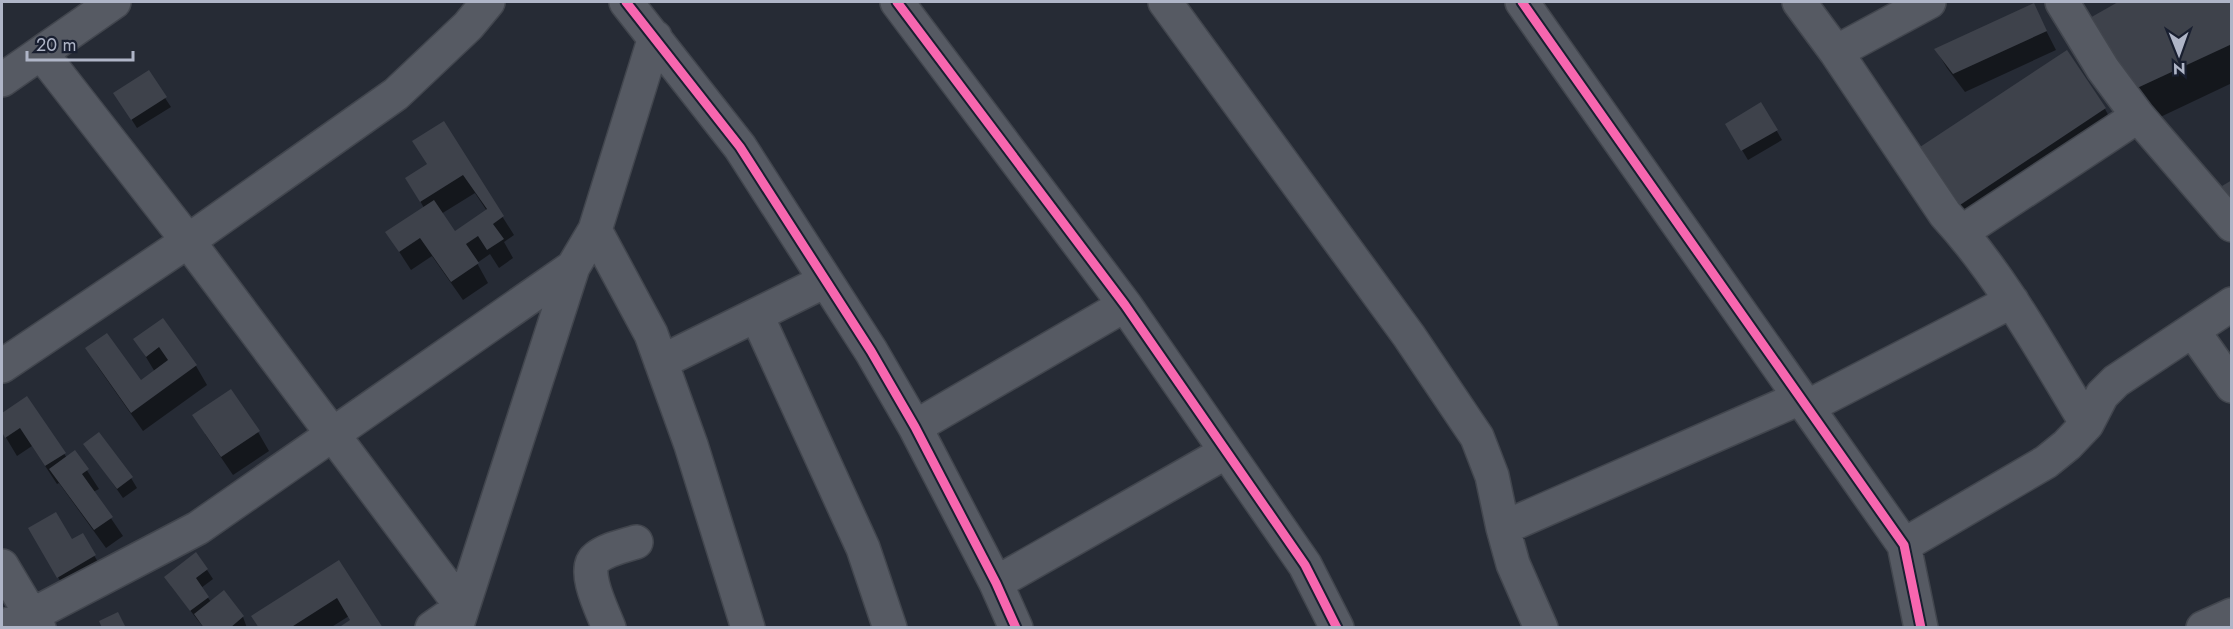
<svg xmlns="http://www.w3.org/2000/svg" width="2233" height="629" viewBox="0 0 2233 629" font-family="Jost,sans-serif">
  <style>
    .shadow { fill: #0007; fill-rule: evenodd }
    .building { fill: #3e424b }
    .lines { fill: none; stroke-linecap: round; stroke-linejoin: round }
    .street-casing { stroke: #42464e; stroke-width: 36 }
    .street { stroke: #565a63; stroke-width: 33 }
    .cycleway-casing { stroke: #191f30; stroke-width: 13 }
    .cycleway { stroke: #f766af; stroke-width: 9 }
  </style>
  <rect width="100%" height="100%" fill="#262b35"/>
  <path class="shadow" d="M2121,2H2232V83L2154,120L2083,23Z
    M2033,5L2056,50L1965,92L1947,68L1936,50Z
    M165,98L171,107L137,128L121,103Z
    M1761,104L1782,140L1748,160L1727,125Z
    M2105,109L2119,135L1976,230L1922,147Z
    M443,123L514,235L504,242L513,258L499,268L490,254L477,263L488,283L463,300L432,256L411,270L387,233L424,208L418,197ZM475,193L487,211L455,233L441,214Z
    M163,320L196,366L207,385L143,431L98,367L87,349L141,382L155,372L135,339Z
    M26,398L67,458L75,452L99,489L93,492L123,536L106,548L59,483L57,484L32,446L17,456L2,431V414Z
    M258,432L269,451L233,475L205,434Z
    M85,444L131,478L137,488L123,498Z
    M30,529L71,541L82,535L105,574L69,596Z
    M338,562L351,621L349,616L330,628H260Z
    M207,570L213,579L201,588L211,602L224,592L243,617L247,628H204L171,586Z"/>
  <path class="building" d="M2118,2H2232V44L2135,89L2081,23Z
    M2034,3L2047,31L1953,74L1934,49Z
    M2067,50L2106,108L1960,205L1920,147Z
    M149,70L167,97L131,120L113,93Z
    M1761,102L1778,130L1741,151L1725,124Z
    M444,121L504,216L493,224L504,239L487,250L478,236L466,244L479,263L451,282L420,238L399,252L385,232L434,200L455,231L487,209L463,175L420,202L405,178L427,164L412,141Z
    M2232,180V201L2222,186Z
    M163,318L197,365L131,413L85,348L107,333L141,380L168,360L159,347L146,357L133,339Z
    M231,389L260,431L221,457L192,415Z
    M27,396L66,453L45,466L20,428L5,438L2,432V413Z
    M99,432L133,477L117,489L83,444Z
    M75,450L89,469L82,474L113,517L94,530L49,469Z
    M56,512L72,539L83,533L96,555L57,578L28,528Z
    M196,552L208,569L196,578L209,597L190,611L164,577Z
    M339,560L383,628H338L350,620L337,598L290,628H259L251,616Z
    M224,590L244,616L230,628H204L194,614Z
    M118,612L126,628H102L99,621Z"/>
  <g class="lines">
    <defs>
      <path id="street" d="M626,2L740,147L871,351L915,427L996,583L1016,628
        M897,2L1125,305L1305,565L1337,628
        M1165,2L1409,336L1477,437L1492,476L1503,528L1513,564L1541,628
        M1522,2L1904,545L1921,628
        M1799,2L1836,52L1945,214C2002,276 2043,352 2087,424
        M2062,2L2103,69L2138,116L2232,225
        M1836,52L1929,2
        M42,54L188,241L462,607L432,628
        M2,80L114,2
        M595,230L651,334L691,445L748,628
        M1962,232L2138,116
        M757,316L863,548L890,628
        M2193,331L2232,386
        M661,362L825,281
        M2,366L188,241L396,94L468,26L488,2
        M1807,407L2012,301
        M915,427L1125,305
        M1503,528L1800,398
        M1904,545L2046,462L2067,445L2087,424L2102,395L2116,381L2232,304
        M2,566L39,628
        M996,583L1226,452
        M458,622L573,267L595,230L655,37
        M2,627L32,615L198,528L573,267
        M609,628C603,612 581,570 596,558C607,549 623,546 636,542
        M2203,628L2232,615"/>
    </defs>
    <use href="#street" class="street-casing"/>
    <use href="#street" class="street"/>
    <defs>
      <path id="cycleway" d="M626,2L740,147L871,351L915,427L996,583L1016,628
        M897,2L1125,305L1305,565L1337,628
        M1522,2L1904,545L1921,628"/>
    </defs>
    <use href="#cycleway" class="cycleway-casing"/>
    <use href="#cycleway" class="cycleway"/>
  </g>
  <rect width="2233" height="629" fill="none" stroke="#afb5c7" stroke-width="6"/>
  <g transform="translate(2179 54) rotate(179)" stroke="#191f30" stroke-width="4.5" paint-order="stroke">
  <path d="M0-4.5L10 22L0 15L-10 22Z" fill="#afb5c7"/>
  <text y="-9" font-size="16" font-weight="bold" text-anchor="middle" fill="#afb5c7">N</text>
  </g>
  <path d="M27 51v9h106v-9" fill="none" stroke="#afb5c7" stroke-width="3"/>
  <text x="36" y="51" font-size="18" fill="#afb5c7" stroke="#191f30" stroke-width="4.5" paint-order="stroke">20 m</text>
</svg>
